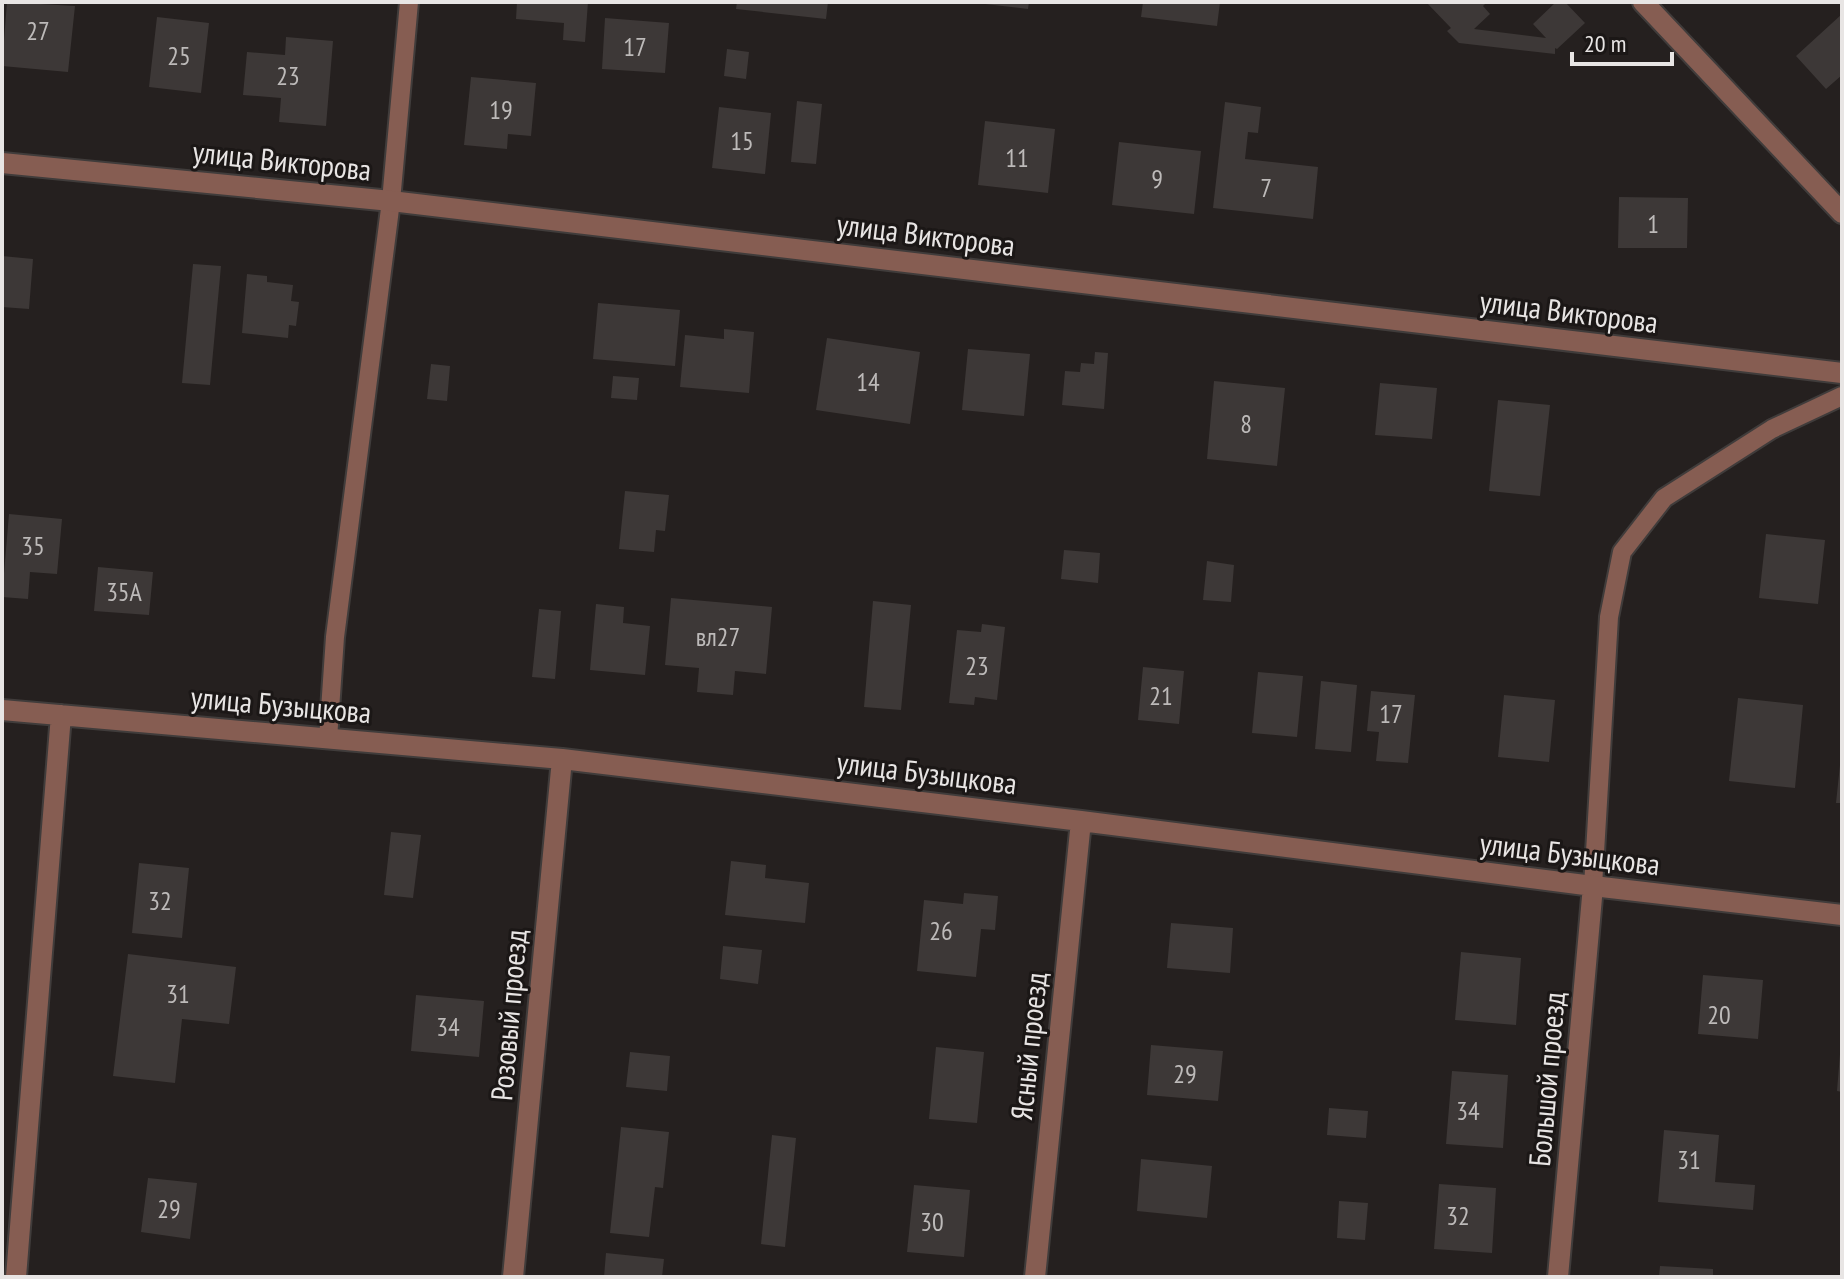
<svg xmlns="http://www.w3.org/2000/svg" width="1844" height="1279" viewBox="0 0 1844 1279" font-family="'PT Sans Narrow',sans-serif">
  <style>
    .building { fill: #3d3837 }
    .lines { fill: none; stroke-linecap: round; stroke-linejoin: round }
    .lane-casing { stroke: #403c3b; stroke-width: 22 }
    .street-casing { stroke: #403c3b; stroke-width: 24 }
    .lane { stroke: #865d52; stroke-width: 18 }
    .street { stroke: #865d52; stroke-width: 20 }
    .labels { text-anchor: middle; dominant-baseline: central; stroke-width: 6; stroke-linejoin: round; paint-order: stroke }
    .number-label { font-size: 26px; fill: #bdbab9 }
    .street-label { font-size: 30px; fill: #e8e5e4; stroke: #1b1716 }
  </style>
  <rect width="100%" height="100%" fill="#25201f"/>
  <path class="building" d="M7,2L75,6L68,72L2,66Z
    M517,2H588L585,42L563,40L564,23L516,19Z
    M737,2H828L826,19L736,9Z
    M985,2H1029L1028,9L985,4Z
    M1143,2H1220L1217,26L1141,17Z
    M1426,2H1487L1483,6L1490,14L1474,29L1546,38L1533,24L1556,2H1565L1585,23L1557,49L1555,48V54L1459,43L1447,31L1451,28Z
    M1842,14V75L1826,89L1796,56Z
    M157,17L209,23L201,93L149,87Z
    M605,18L669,23L665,73L602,69Z
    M286,37L333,41L326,126L279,122L281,98L243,95L247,52L285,55Z
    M727,49L749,52L746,79L724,76Z
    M471,77L536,83L531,136L508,134L507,149L464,145Z
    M797,101L822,104L816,164L791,162Z
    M1225,102L1261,107L1258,133L1248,132L1245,159L1318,167L1313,219L1213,208Z
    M719,107L771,113L765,174L712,168Z
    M985,121L1055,129L1048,193L978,185Z
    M1119,142L1201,151L1194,214L1112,205Z
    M1619,197L1688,198L1687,248H1618Z
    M2,256L33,259L29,309L2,307Z
    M193,264L221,266L210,385L182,383Z
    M247,274L267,276V282L293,285L291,301L299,302L296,326L289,325L288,338L242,333Z
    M598,303L680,310L675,366L593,359Z
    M724,329L754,332L749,393L680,387L685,335L724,339Z
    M827,338L920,352L910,424L816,410Z
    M968,349L1030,354L1024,416L962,410Z
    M1095,352L1108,353L1104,409L1062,405L1065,371L1080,372L1081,363L1094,364Z
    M431,364L450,366L447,401L427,399Z
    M613,376L639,378L637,400L611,398Z
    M1214,381L1285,388L1277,466L1207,459Z
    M1380,383L1437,388L1432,439L1375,435Z
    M1498,400L1550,405L1540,496L1489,491Z
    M625,491L669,495L665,531L656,530L654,552L619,549Z
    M9,514L62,519L57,574L30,572L28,599L2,597Z
    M1766,534L1825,540L1818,604L1759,598Z
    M1064,550L1100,553L1098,583L1061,579Z
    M1207,561L1234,565L1231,602L1203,600Z
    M98,567L153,572L149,615L94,611Z
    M671,598L772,607L766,674L735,671L733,695L697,692L699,668L665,665Z
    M873,601L911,605L901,710L864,707Z
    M596,604L624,607L623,623L650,626L645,675L590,670Z
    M539,609L561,611L555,679L532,677Z
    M982,624L1005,627L997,700L975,697L974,705L949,703L957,630L981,632Z
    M1143,667L1184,671L1179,724L1138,720Z
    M1258,672L1303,676L1297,737L1252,733Z
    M1321,681L1357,685L1351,752L1315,749Z
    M1371,691L1415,695L1408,763L1376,761L1379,732L1367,731Z
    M1504,695L1555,700L1549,762L1498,757Z
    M1738,698L1803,705L1795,788L1729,781Z
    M1840,765H1842V803H1836Z
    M391,832L421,835L413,898L384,895Z
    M731,861L766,865L765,878L809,883L805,923L725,915Z
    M139,863L189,868L182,938L132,933Z
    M964,893L998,896L995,930L981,929L976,977L917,971L924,900L963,904Z
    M1171,923L1233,928L1230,973L1167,968Z
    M723,946L762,950L758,984L720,979Z
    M1461,952L1521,958L1516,1025L1455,1020Z
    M128,954L236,967L229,1024L182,1019L175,1083L113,1076Z
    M1703,975L1763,980L1758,1039L1698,1034Z
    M416,995L484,1001L479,1057L411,1051Z
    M1151,1045L1223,1051L1218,1101L1147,1095Z
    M936,1047L984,1052L977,1123L929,1119Z
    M630,1052L670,1056L667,1091L626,1087Z
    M1840,1054H1842V1092L1837,1091Z
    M1452,1071L1508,1075L1503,1148L1446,1144Z
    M1329,1108L1368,1111L1366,1138L1327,1135Z
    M621,1127L669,1132L663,1188L655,1187L649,1237L610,1233Z
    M1664,1130L1719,1135L1715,1182L1755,1185L1753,1210L1658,1202Z
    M772,1135L796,1138L785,1247L761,1244Z
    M1141,1159L1212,1166L1207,1218L1137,1211Z
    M148,1178L197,1183L190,1239L141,1232Z
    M1439,1184L1496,1188L1492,1253L1434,1249Z
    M914,1185L970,1190L964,1257L907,1252Z
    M1339,1201L1368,1203L1365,1240L1337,1238Z
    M606,1253L664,1259L662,1277H604Z
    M1660,1266L1713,1269V1277H1659Z"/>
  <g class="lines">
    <defs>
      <path id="lane" d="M328,739L335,637L391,201L409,2
        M1593,886L1609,617L1622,552L1664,498L1772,429L1842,396"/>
      <path id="street" d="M1643,2L1842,213
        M2,163L391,201L1842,373
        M2,710L562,759L1081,821L1593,886L1842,915
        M16,1277L61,715
        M513,1277L562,759
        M1035,1277L1081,821
        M1558,1277L1593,886"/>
    </defs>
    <use href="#lane" class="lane-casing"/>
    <use href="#street" class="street-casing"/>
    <use href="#lane" class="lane"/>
    <use href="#street" class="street"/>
  </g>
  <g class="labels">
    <g class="number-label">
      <text x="38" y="30">27</text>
      <text x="635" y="46">17</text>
      <text x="179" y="55">25</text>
      <text x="288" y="75">23</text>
      <text x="501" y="109">19</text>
      <text x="742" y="140">15</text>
      <text x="1017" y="157">11</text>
      <text x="1157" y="178">9</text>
      <text x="1266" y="187">7</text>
      <text x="1653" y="223">1</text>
      <text x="868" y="381">14</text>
      <text x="1246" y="423">8</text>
      <text x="33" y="545">35</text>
      <text x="124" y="591">35А</text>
      <text x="718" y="636">вл27</text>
      <text x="977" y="665">23</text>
      <text x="1161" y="695">21</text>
      <text x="1391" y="713">17</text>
      <text x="160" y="900">32</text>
      <text x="941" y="930">26</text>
      <text x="178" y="993">31</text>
      <text x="1719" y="1014">20</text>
      <text x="448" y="1026">34</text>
      <text x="1185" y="1073">29</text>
      <text x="1468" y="1110">34</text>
      <text x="1689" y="1159">31</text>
      <text x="169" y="1208">29</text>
      <text x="1458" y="1215">32</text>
      <text x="932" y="1221">30</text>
    </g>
    <g class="street-label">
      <text transform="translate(282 160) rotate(6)">улица Викторова</text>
      <text transform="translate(926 234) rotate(7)">улица Викторова</text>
      <text transform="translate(1569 311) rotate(7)">улица Викторова</text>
      <text transform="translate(281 704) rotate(5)">улица Бузыцкова</text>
      <text transform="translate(927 772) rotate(7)">улица Бузыцкова</text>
      <text transform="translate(1570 853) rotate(7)">улица Бузыцкова</text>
      <text transform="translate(508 1015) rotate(-85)">Розовый проезд</text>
      <text transform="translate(1028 1046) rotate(-84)">Ясный проезд</text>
      <text transform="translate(1546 1079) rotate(-85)">Большой проезд</text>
    </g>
  </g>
  <rect width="1844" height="1279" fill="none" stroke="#e8e5e4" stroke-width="8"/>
  <path d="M1572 52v12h100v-12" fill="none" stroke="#e8e5e4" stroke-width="4"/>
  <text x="1584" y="52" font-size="24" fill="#e8e5e4" stroke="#1b1716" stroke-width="6" paint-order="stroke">20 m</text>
</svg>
